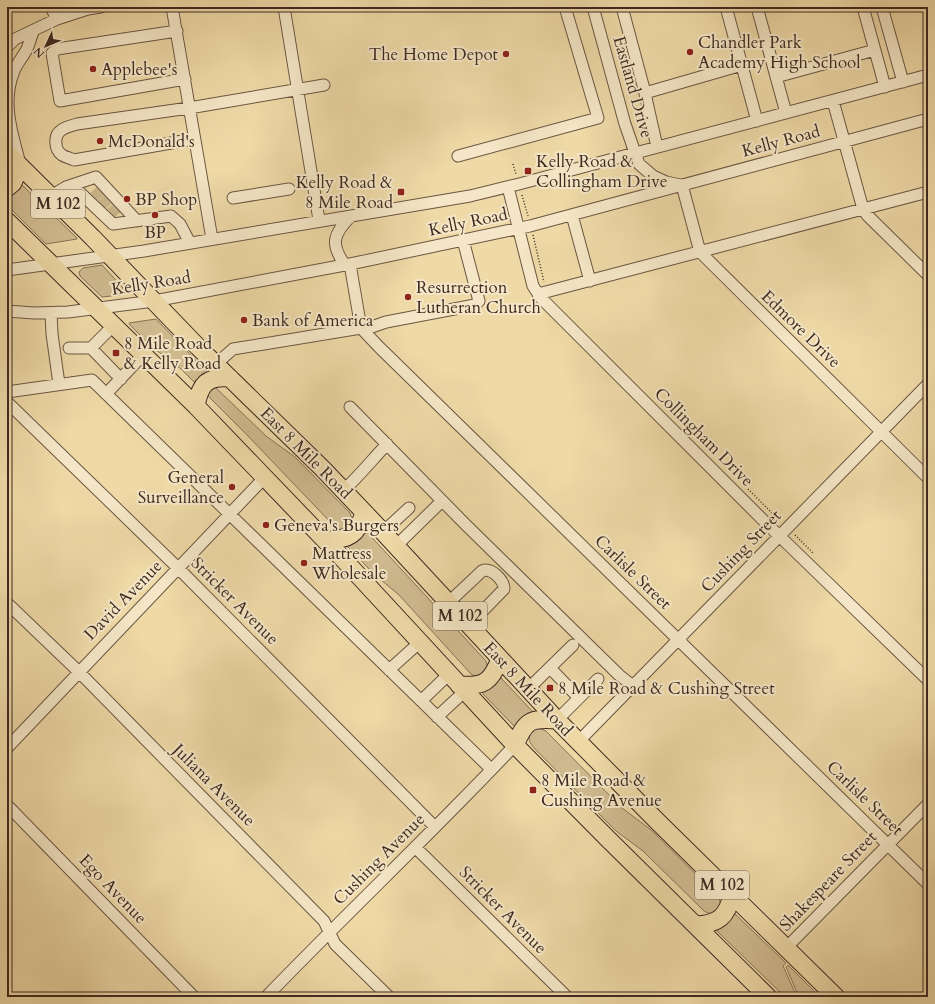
<svg xmlns="http://www.w3.org/2000/svg" width="935" height="1004" viewBox="0 0 935 1004" font-family="Cardo,serif">
  <style>
    .green { fill: #d0bb90; stroke: #877258 }
    .lines { fill: none; stroke-linecap: round; stroke-linejoin: round }
    .minor-tunnel { stroke: #cbb68c; stroke-width: 11; stroke-dasharray: 11 5.5; stroke-linecap: butt }
    .minor-casing { stroke: #6a5642; stroke-width: 13 }
    .highway-casing { stroke: #3e2a21; stroke-width: 19 }
    .path { stroke: #3e2a21; stroke-width: 1.5; stroke-dasharray: 1 2; stroke-linecap: butt }
    .minor { stroke: #f4e6c6; stroke-width: 11 }
    .highway { stroke: #eed9a7; stroke-width: 17 }
    .poi-dot { fill: #8f2418; stroke: #f4e6c6; stroke-width: 1.5 }
    .labels { text-anchor: middle; dominant-baseline: central; stroke-width: 4; stroke-linejoin: round; paint-order: stroke }
    .shield { fill: #f4e6c6; stroke: #756252; stroke-width: 1 }
    .shield-label { font-size: 16px; font-weight: bold; fill: #3e2a21 }
    .poi-label { font-size: 17px; fill: #3e2a21; stroke: #f4e6c6; text-anchor: start }
    .street-label { font-size: 17px; fill: #3e2a21; stroke: #f4e6c6 }
  </style>
  <rect width="100%" height="100%" fill="#eed9a7"/>
  <filter id="stains"><feTurbulence type="fractalNoise" baseFrequency=".005" numOctaves="4"/><feColorMatrix values="0 0 0 0 .2 0 0 0 0 .09 0 0 0 0 .02 0 0 0 .5 -.17"/></filter>
  <radialGradient id="worn" r=".72"><stop offset=".6" stop-color="#630" stop-opacity="0"/><stop offset="1" stop-color="#630" stop-opacity=".3"/></radialGradient>
  <path class="green" d="M22,185L76,237L77,239L46,244L7,205V198L15,193Z
    M102,265L123,288L122,293L120,295L102,297L80,276L79,272L83,268Z
    M156,319L207,372V373L200,377L196,382H194L181,369L151,346L130,325L129,323Z
    M215,387L266,436L295,457L350,513L353,521L352,525L343,531L335,527L248,436L208,396V393L210,388Z
    M366,531L486,661L488,668L484,674L474,676L471,674L399,595L374,574L348,547L347,546L358,540Z
    M501,678L534,713L515,727L483,694V691L491,688Z
    M539,728L546,731L622,808L650,829L717,895L719,898L721,905C715,912 712,916 704,911L643,851L616,831L534,748C528,741 528,738 532,730Z
    M734,913L786,963L783,966L797,997H785L717,931V929Z
    M788,965L820,997H799L786,967Z"/>
  <g class="lines">
    <path class="minor-tunnel" d="M94,197L103,189
      M102,205L111,197
      M111,213L119,206"/>
    <defs>
      <path id="minor" d="M51,7L57,19
        M172,7L212,239
        M284,7L319,220
        M593,7L625,124L639,164L653,176L666,182L681,185
        M622,7L644,89L657,147
        M726,7L757,121
        M757,7L786,113
        M863,7L885,87
        M882,7L903,82
        M177,31L57,49L52,53L60,101L185,79
        M7,47L15,39L57,19L88,9L101,7
        M776,77L875,50
        M645,93L742,65
        M833,101L863,209L867,215L928,275
        M194,139L74,160C70,158 65,157 62,155C58,152 56,147 56,144C54,130 66,127 77,124L189,108L324,85
        M458,156L598,118L565,7
        M20,164C12,133 1,102 14,71C17,63 23,57 27,49C29,44 31,37 33,32
        M72,185L96,177L137,221
        M682,185L700,252L928,478
        M508,187L533,286L541,298L767,524L928,680
        M51,196L66,187L72,185L113,224L171,216L180,224L190,243
        M233,198L289,189
        M572,215L590,281
        M350,264L361,328L379,347L928,884
        M345,265C330,244 333,234 351,216
        M7,270L144,251L470,196L519,184L928,75
        M538,294L928,192
        M7,311L34,313L68,312L154,301L350,264L530,226L928,119
        M51,313L52,334L59,384
        M113,326L91,348L121,379
        M363,330L386,322L475,305L479,301L463,240
        M69,348H91
        M216,364L233,349L361,328
        M7,392L92,380L491,769
        M106,394L143,355
        M7,402L178,568L435,827
        M350,407L465,524L619,675L633,686
        M344,490C359,476 372,460 387,444
        M383,532L409,508
        M396,546L442,501
        M7,603L79,672L324,921L335,944L389,997
        M448,603L482,571C491,567 504,580 504,589L469,625
        M550,668L579,698
        M389,670L420,642
        M528,689L573,645
        M421,701L449,674
        M437,717L465,691
        M557,720L598,679
        M578,742L928,384
        M7,748L265,477
        M7,805L194,997
        M415,847L567,997
        M786,948L928,804
        M266,997C348,912 434,831 515,745"/>
      <path id="highway" d="M7,153L93,238L198,347L323,469L383,532L557,720L658,822L836,997
        M7,188L13,183L20,166
        M7,221L196,406L345,561L515,745L608,839L768,997
        M196,406C200,384 207,376 230,378
        M326,540C349,540 358,535 364,512
        M459,685C484,687 491,682 500,659
        M515,745C526,720 530,718 557,720
        M696,925C718,924 727,917 732,895"/>
    </defs>
    <use href="#minor" class="minor-casing"/>
    <use href="#highway" class="highway-casing"/>
    <path class="path" d="M513,164L516,174
      M522,195L528,216
      M533,235L544,282
      M748,489L779,520
      M795,535L814,554"/>
    <use href="#minor" class="minor"/>
    <use href="#highway" class="highway"/>
  </g>
  <g class="poi-dot">
    <circle cx="690" cy="52" r="4"/>
    <circle cx="506" cy="54" r="4"/>
    <circle cx="93" cy="69" r="4"/>
    <circle cx="100" cy="141" r="4"/>
    <rect x="524" y="167" width="8" height="8" rx="2"/>
    <rect x="397" y="188" width="8" height="8" rx="2"/>
    <circle cx="127" cy="199" r="4"/>
    <circle cx="155" cy="215" r="4"/>
    <circle cx="408" cy="297" r="4"/>
    <circle cx="244" cy="320" r="4"/>
    <rect x="112" y="349" width="8" height="8" rx="2"/>
    <circle cx="232" cy="487" r="4"/>
    <circle cx="266" cy="525" r="4"/>
    <circle cx="304" cy="563" r="4"/>
    <rect x="546" y="684" width="8" height="8" rx="2"/>
    <rect x="529" y="786" width="8" height="8" rx="2"/>
  </g>
  <g class="labels">
    <g class="shield">
      <rect x="31" y="190" width="54" height="28" rx="3"/>
      <rect x="433" y="602" width="54" height="28" rx="3"/>
      <rect x="695" y="871" width="54" height="28" rx="3"/>
    </g>
    <g class="shield-label">
      <text x="58" y="204">M 102</text>
      <text x="460" y="616">M 102</text>
      <text x="722" y="885">M 102</text>
    </g>
    <g class="poi-label">
      <text x="698" y="42">Chandler Park<tspan x="698" dy="20">Academy High School</tspan></text>
      <text x="498" y="54" text-anchor="end">The Home Depot</text>
      <text x="101" y="69">Applebee's</text>
      <text x="108" y="141">McDonald's</text>
      <text x="536" y="161">Kelly Road &amp;<tspan x="536" dy="20">Collingham Drive</tspan></text>
      <text x="393" y="182" text-anchor="end">Kelly Road &amp;<tspan x="393" dy="20">8 Mile Road</tspan></text>
      <text x="135" y="199">BP Shop</text>
      <text x="155" y="232" text-anchor="middle">BP</text>
      <text x="416" y="287">Resurrection<tspan x="416" dy="20">Lutheran Church</tspan></text>
      <text x="252" y="320">Bank of America</text>
      <text x="124" y="343">8 Mile Road<tspan x="124" dy="20">&amp; Kelly Road</tspan></text>
      <text x="224" y="477" text-anchor="end">General<tspan x="224" dy="20">Surveillance</tspan></text>
      <text x="274" y="525">Geneva's Burgers</text>
      <text x="312" y="553">Mattress<tspan x="312" dy="20">Wholesale</tspan></text>
      <text x="558" y="688">8 Mile Road &amp; Cushing Street</text>
      <text x="541" y="780">8 Mile Road &amp;<tspan x="541" dy="20">Cushing Avenue</tspan></text>
    </g>
    <g class="street-label">
      <text transform="translate(633 87) rotate(74)">Eastland Drive</text>
      <text transform="translate(781 141) rotate(-15)">Kelly Road</text>
      <text transform="translate(468 222) rotate(-12)">Kelly Road</text>
      <text transform="translate(151 283) rotate(-9)">Kelly Road</text>
      <text transform="translate(801 329) rotate(44)">Edmore Drive</text>
      <text transform="translate(704 437) rotate(45)">Collingham Drive</text>
      <text transform="translate(306 453) rotate(45)">East 8 Mile Road</text>
      <text transform="translate(741 551) rotate(-46)">Cushing Street</text>
      <text transform="translate(633 572) rotate(44)">Carlisle Street</text>
      <text transform="translate(123 600) rotate(-46)">David Avenue</text>
      <text transform="translate(235 601) rotate(45)">Stricker Avenue</text>
      <text transform="translate(528 689) rotate(47)">East 8 Mile Road</text>
      <text transform="translate(214 785) rotate(45)">Juliana Avenue</text>
      <text transform="translate(865 798) rotate(44)">Carlisle Street</text>
      <text transform="translate(379 859) rotate(-45)">Cushing Avenue</text>
      <text transform="translate(828 881) rotate(-46)">Shakespeare Street</text>
      <text transform="translate(113 889) rotate(46)">Ego Avenue</text>
      <text transform="translate(503 910) rotate(45)">Stricker Avenue</text>
    </g>
  </g>
  <rect width="935" height="1004" fill="none" stroke="#eed9a7" stroke-width="24"/>
  <rect x="8" y="8" width="919" height="988" fill="none" stroke="#3e2a21" stroke-width="2"/>
  <rect x="12" y="12" width="911" height="980" fill="none" stroke="#3e2a21"/>
  <g transform="translate(46 46) rotate(226)" stroke="#f4e6c6" stroke-width="3" paint-order="stroke">
  <path d="M0-3L7 15L0 10L-7 15Z" fill="#3e2a21"/>
  <text y="-6" font-size="11" font-weight="bold" text-anchor="middle" fill="#3e2a21">N</text>
  </g>
  <rect width="100%" height="100%" filter="url(#stains)"/>
  <rect width="100%" height="100%" fill="url(#worn)"/>
</svg>
